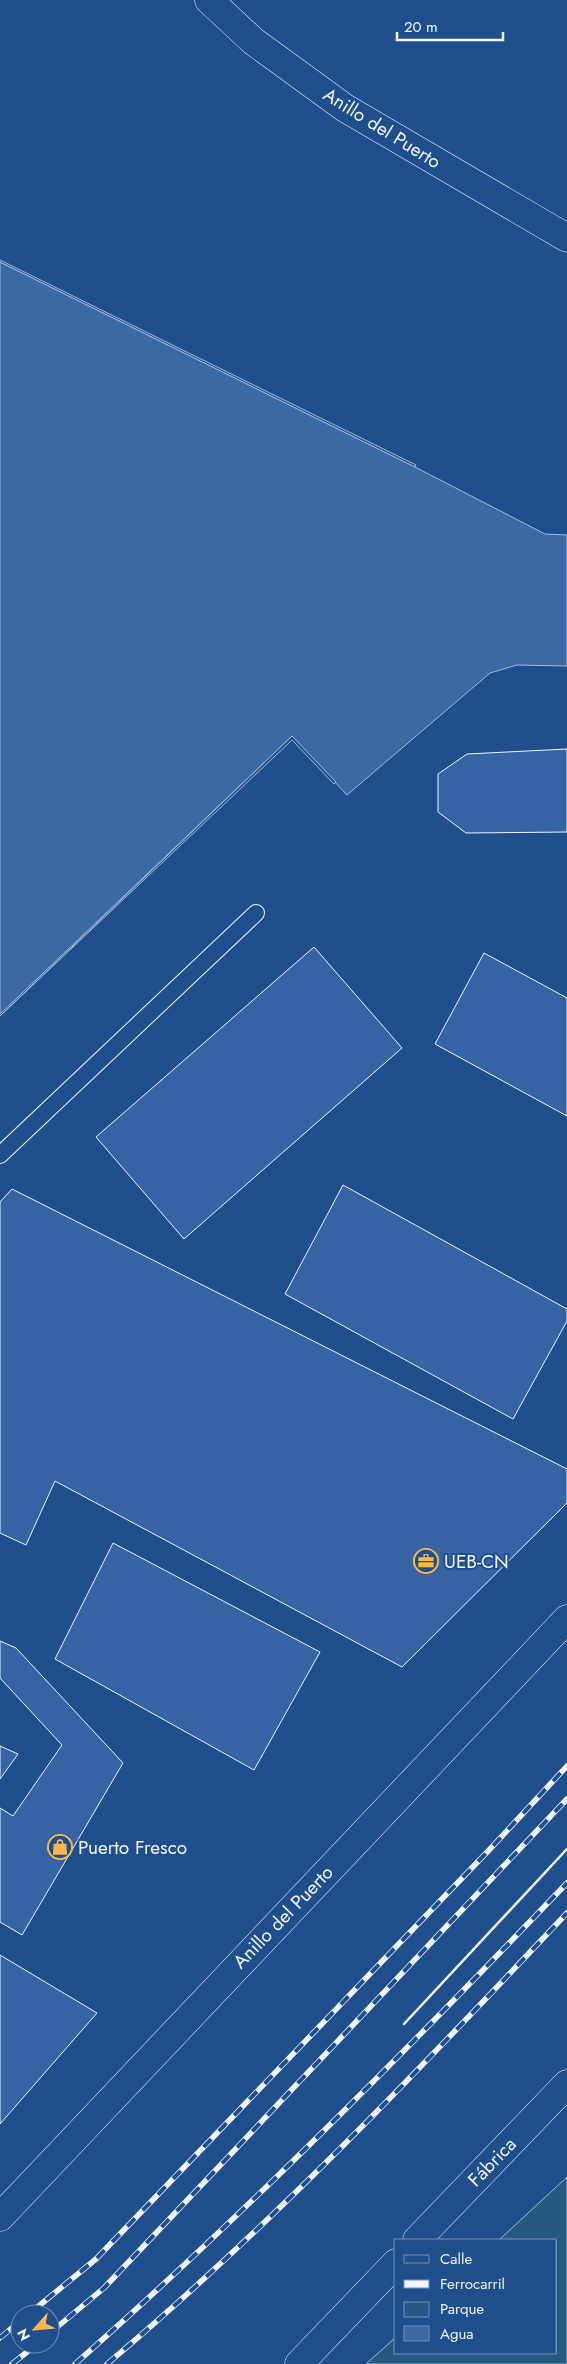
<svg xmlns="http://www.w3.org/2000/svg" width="567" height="2364" viewBox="0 0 567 2364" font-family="Jost,sans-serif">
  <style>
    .green { fill: #245a82; stroke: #a8bbd7 }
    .water { fill: #3b69a3; stroke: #a8bbd7 }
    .pier { fill: #1f4e8c; stroke: #a8bbd7 }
    .building { fill: #3563a3; stroke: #f2f6ff }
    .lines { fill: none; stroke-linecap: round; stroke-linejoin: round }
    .service-casing { stroke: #f2f6ff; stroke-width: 18 }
    .primary-casing { stroke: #f2f6ff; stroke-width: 29 }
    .service { stroke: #1f4e8c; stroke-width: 16 }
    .primary { stroke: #1f4e8c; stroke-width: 28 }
    .rail-casing { stroke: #f2f6ff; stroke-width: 5.5 }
    .rail { stroke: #1f4e8c; stroke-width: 4; stroke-dasharray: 11; stroke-linecap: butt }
    .wall { stroke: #f2f6ff; stroke-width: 2.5 }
    .labels { text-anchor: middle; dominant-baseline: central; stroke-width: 4; stroke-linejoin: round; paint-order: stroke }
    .street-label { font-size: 19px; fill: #f2f6ff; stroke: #1f4e8c }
    .poi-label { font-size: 19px; fill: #f2f6ff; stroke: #1f4e8c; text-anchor: start }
  </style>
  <rect width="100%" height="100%" fill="#1f4e8c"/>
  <path class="green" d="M567,2177V2364H366L396,2337V2353H556V2240H499Z"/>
  <path class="water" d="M0,262L415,467L545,534L567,535V666L517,665L490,673L347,795L292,736L0,1014Z"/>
  <path class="pier" d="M0,260L416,465L415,467L0,262Z
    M292,736L336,782L334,784L292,740L0,1016Z"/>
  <path class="building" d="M567,749V832L466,833L438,812V774L467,754Z
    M314,947L402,1048L184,1239L96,1137Z
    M484,953L567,998V1116L435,1044Z
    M343,1185L567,1309V1321L513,1419L285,1294Z
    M12,1189L567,1469V1503L402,1667L55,1481L26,1545L0,1533V1202Z
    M113,1543L320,1652L254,1770L55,1659Z
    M0,1641L16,1648L123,1763L22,1935L0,1922V1808L13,1816L62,1745L0,1678Z
    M0,1746L18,1754L0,1779Z
    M0,1955L97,2013L0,2124Z"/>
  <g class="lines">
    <defs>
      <path id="service" d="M0,1155L256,913"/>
      <path id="primary" d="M209,0L253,41L345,108L567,238
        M0,2217L567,1619
        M417,2240L567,2084
        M299,2364L396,2263"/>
    </defs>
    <use href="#service" class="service-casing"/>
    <use href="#primary" class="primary-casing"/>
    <use href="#service" class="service"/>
    <use href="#primary" class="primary"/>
    <defs>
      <path id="rail" d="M29,2314L96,2259L491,1848L567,1766
        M50,2333L104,2288L567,1799
        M0,2338L20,2321
        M12,2364L37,2344
        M75,2364C247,2212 408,2049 567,1883
        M107,2364C272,2225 419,2070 567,1913"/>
    </defs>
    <use href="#rail" class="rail-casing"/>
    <use href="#rail" class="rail"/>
    <path class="wall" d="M404,2024L567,1849"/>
  </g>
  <defs>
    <symbol id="office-ring" viewBox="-11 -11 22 22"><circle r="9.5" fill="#1f4e8c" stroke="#ffb74d" stroke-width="1.5"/><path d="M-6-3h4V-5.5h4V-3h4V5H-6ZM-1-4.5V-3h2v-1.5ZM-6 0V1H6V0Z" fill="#ffb74d"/></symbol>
    <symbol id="shop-ring" viewBox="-11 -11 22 22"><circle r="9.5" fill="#1f4e8c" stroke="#ffb74d" stroke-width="1.5"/><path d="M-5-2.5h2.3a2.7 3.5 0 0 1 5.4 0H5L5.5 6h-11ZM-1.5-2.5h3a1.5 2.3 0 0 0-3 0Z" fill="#ffb74d"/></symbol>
  </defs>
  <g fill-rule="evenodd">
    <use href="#office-ring" x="412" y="1547" width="28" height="28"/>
    <use href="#shop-ring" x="46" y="1833" width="28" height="28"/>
  </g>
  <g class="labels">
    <g class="street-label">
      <text transform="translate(382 128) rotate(32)">Anillo del Puerto</text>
      <text transform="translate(283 1917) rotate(-46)">Anillo del Puerto</text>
      <text transform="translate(492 2162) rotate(-46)">Fábrica</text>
    </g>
    <g class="poi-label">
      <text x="444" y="1561">UEB-CN</text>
      <text x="78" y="1847">Puerto Fresco</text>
    </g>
  </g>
  <rect x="394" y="2239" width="162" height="115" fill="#1f4e8c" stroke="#7391ba"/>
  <rect x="404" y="2255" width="25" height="8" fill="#1f4e8c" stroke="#7391ba"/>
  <text x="440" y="2264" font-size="15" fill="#f2f6ff">Calle</text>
  <rect x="404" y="2280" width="25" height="8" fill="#f2f6ff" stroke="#7391ba"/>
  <text x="440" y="2289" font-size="15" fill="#f2f6ff">Ferrocarril</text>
  <rect x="404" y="2302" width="25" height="15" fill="#245a82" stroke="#7391ba"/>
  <text x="440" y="2314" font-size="15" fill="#f2f6ff">Parque</text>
  <rect x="404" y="2326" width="25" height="15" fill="#3b69a3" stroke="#7391ba"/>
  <text x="440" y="2339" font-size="15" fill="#f2f6ff">Agua</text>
  <g transform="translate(35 2329) rotate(243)"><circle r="24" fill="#1f4e8c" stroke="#7391ba"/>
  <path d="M0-4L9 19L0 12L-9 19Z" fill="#ffb74d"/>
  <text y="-8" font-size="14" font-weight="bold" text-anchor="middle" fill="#f2f6ff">N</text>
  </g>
  <path d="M397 32v8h106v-8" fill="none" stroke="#f2f6ff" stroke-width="2.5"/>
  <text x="404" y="32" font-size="15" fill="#f2f6ff" stroke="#1f4e8c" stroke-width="4" paint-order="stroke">20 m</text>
</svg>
